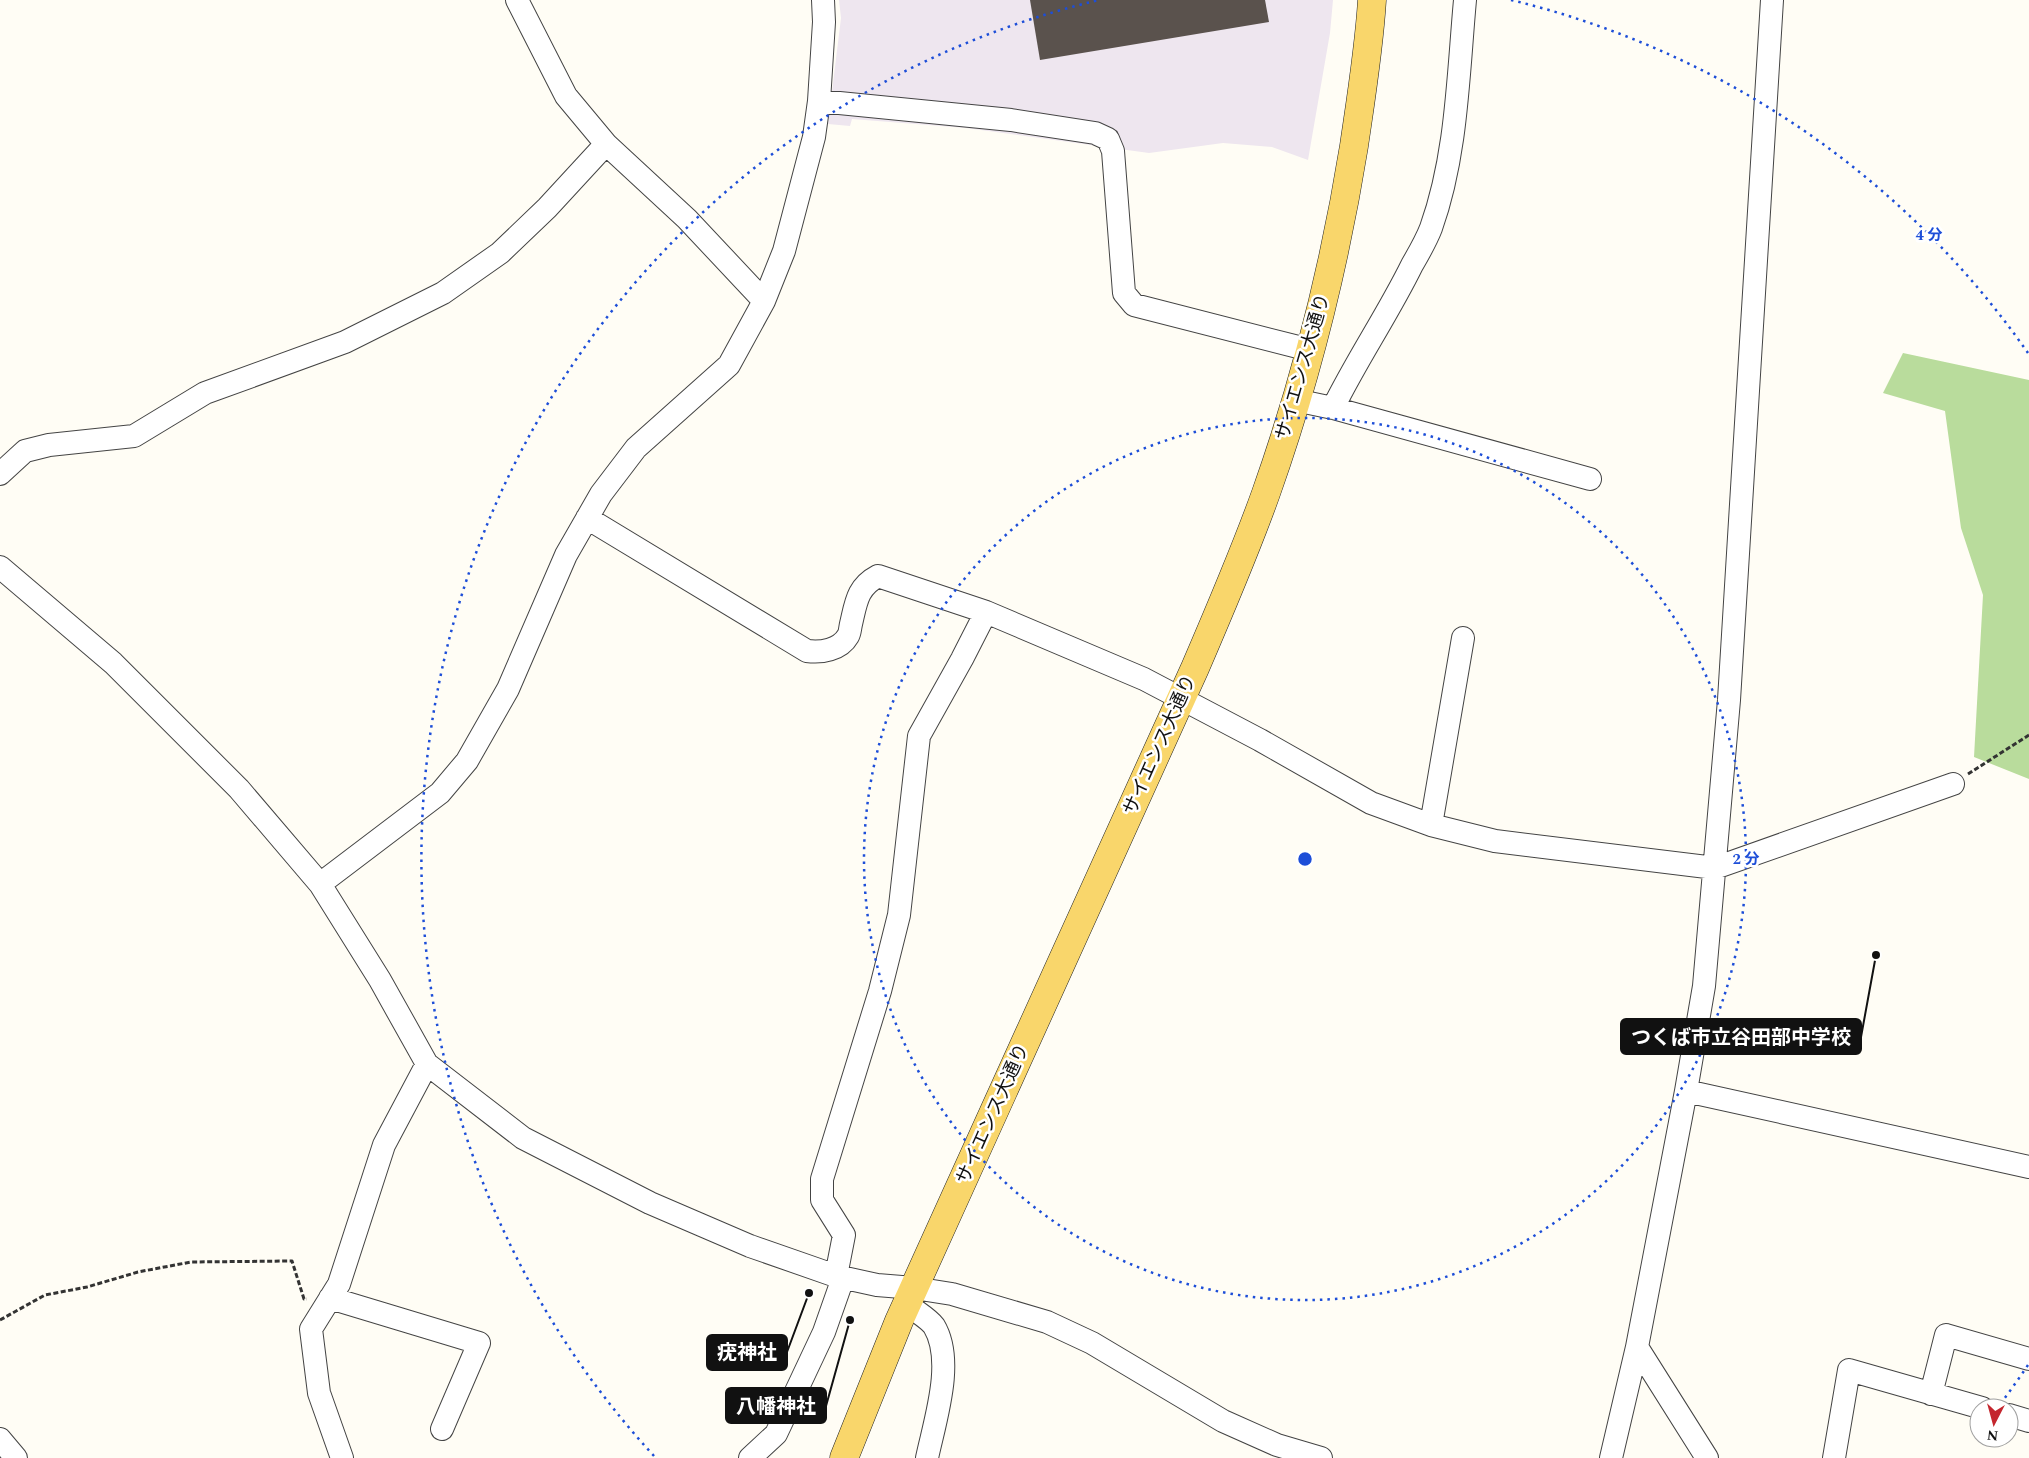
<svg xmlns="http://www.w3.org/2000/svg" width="2029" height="1458" viewBox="0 0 2029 1458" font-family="Spectral,'Noto Sans JP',serif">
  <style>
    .industrial { fill: #eee6ef }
    .forest { fill: #b9dc9c }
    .building { fill: #5a524d }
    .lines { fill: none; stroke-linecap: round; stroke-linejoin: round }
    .minor-casing { stroke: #444; stroke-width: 24 }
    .major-casing { stroke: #222; stroke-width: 29 }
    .path { stroke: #333; stroke-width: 3; stroke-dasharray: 5 2.5; stroke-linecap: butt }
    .minor { stroke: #fff; stroke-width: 22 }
    .major { stroke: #f9d66b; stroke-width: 28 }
    .ring { fill: none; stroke: #1d4ed8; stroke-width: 2.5; stroke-dasharray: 2.5 5 }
    .labels { text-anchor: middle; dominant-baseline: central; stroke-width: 5; stroke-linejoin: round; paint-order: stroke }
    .street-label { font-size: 19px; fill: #111; stroke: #fff }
    .centre { fill: #1d4ed8; stroke: #fff; stroke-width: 2.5 }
    .ring-label { font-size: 15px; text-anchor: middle; font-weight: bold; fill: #1d4ed8; stroke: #fff; stroke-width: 5; stroke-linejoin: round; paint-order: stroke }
    .leader { fill: none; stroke: #111; stroke-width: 2 }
    .callout-dot { fill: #111; stroke: #fff; stroke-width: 2 }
    .callout { fill: #111; stroke: #111; stroke-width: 2 }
    .callout-label { font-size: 20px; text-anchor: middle; font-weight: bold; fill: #fff }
  </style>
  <rect width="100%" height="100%" fill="#fffdf5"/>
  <path class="industrial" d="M839,0H1333L1330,33L1308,160L1272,147L1223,143L1149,153L966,128L852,119L850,126L828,124L841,18Z"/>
  <path class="forest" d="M1903,353L2029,380V779L1974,757L1983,595L1961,528L1945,411L1883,393Z"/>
  <path class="building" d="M1030,0H1265L1269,22L1040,60Z"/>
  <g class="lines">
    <defs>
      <path id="minor" d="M517,0L566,96L606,144L687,219L764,301
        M819,101L1011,120L1095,133L1108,139L1113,151L1124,293L1134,305L1310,350
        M1295,400L1333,408L1590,479
        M1333,408C1357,359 1388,314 1412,265C1419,253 1426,241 1431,228C1457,155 1458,76 1465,0
        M0,474L25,451L49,445L134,436L205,393L345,342L443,293L500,253L547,208L606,144
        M587,518L807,651C821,653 840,650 848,636C850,633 850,628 851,624C856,603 857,587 878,576L986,612L1144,679L1260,740L1371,803L1431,825L1495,841L1715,868L1953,784
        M0,567L113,663L239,789L320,884L380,980L427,1064L523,1138L650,1203L750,1246L836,1276L877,1285L914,1288L952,1294L1047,1322L1092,1343L1223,1421L1277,1445L1321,1458
        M1431,825L1463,638
        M320,884L440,793L467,761L508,689L566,555L601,494L636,448L729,365L764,301L784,251L814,137L819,101L824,22L823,0
        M1686,1091L2029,1167
        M836,1276L844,1235L822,1200V1179L880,991L899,915L919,736L962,659L986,612
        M330,1298L479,1343L442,1429
        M907,1304C915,1311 928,1318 934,1326C955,1361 935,1420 927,1458
        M1637,1347L1707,1458
        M1931,1394L1946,1335L2029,1359
        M2009,1415L2029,1421
        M0,1439L16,1458
        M342,1458L319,1393L311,1329L339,1284L384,1145L427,1064
        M750,1458L776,1434L824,1332L843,1278
        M1611,1458L1637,1347L1686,1091L1704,986L1729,700L1772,0
        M1834,1458L1849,1370L1982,1408"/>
      <path id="major" d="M844,1458L899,1321L1195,668C1220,610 1245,552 1266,493C1306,380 1335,264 1354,146C1361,98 1369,49 1372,0"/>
    </defs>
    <use href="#minor" class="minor-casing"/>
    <use href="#major" class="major-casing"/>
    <path class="path" d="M1968,774L2029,735
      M0,1320L45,1295L87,1287L138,1272L191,1262L292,1261L304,1299H307"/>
    <use href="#minor" class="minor"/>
    <use href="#major" class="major"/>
  </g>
  <g class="ring">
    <circle cx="1305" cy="859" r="441"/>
    <path d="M2028 1365A883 883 0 0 1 2001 1403M654 1456A883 883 0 0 1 1099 0M1511 0A883 883 0 0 1 2028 353"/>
  </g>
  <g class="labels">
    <g class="street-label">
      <text transform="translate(1303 367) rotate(-74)">サイエンス大通り</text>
      <text transform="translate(1160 745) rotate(-66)">サイエンス大通り</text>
      <text transform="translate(993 1114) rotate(-66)">サイエンス大通り</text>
    </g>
  </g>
  <circle cx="1305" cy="859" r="8" class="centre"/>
  <g class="ring-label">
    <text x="1929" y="240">4 分</text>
    <text x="1746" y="864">2 分</text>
  </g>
  <path class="leader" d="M1876 955L1861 1037M809 1293L787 1352M850 1320L826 1406"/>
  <g class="callout-dot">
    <circle cx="1876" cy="955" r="5"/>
    <circle cx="809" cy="1293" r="5"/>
    <circle cx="850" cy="1320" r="5"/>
  </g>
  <g class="callout">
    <rect x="1621" y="1019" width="240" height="35" rx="5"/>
    <rect x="707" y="1335" width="80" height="35" rx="5"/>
    <rect x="726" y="1388" width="100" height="35" rx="5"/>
  </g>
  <g class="callout-label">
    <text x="1741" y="1044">つくば市立谷田部中学校</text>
    <text x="747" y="1359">疣神社</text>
    <text x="776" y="1413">八幡神社</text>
  </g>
  <g transform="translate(1994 1423) rotate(186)"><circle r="24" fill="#ffffff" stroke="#a0a0a0"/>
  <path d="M0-4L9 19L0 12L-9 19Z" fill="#c4262e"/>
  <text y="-8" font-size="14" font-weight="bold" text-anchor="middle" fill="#111111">N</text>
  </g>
</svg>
